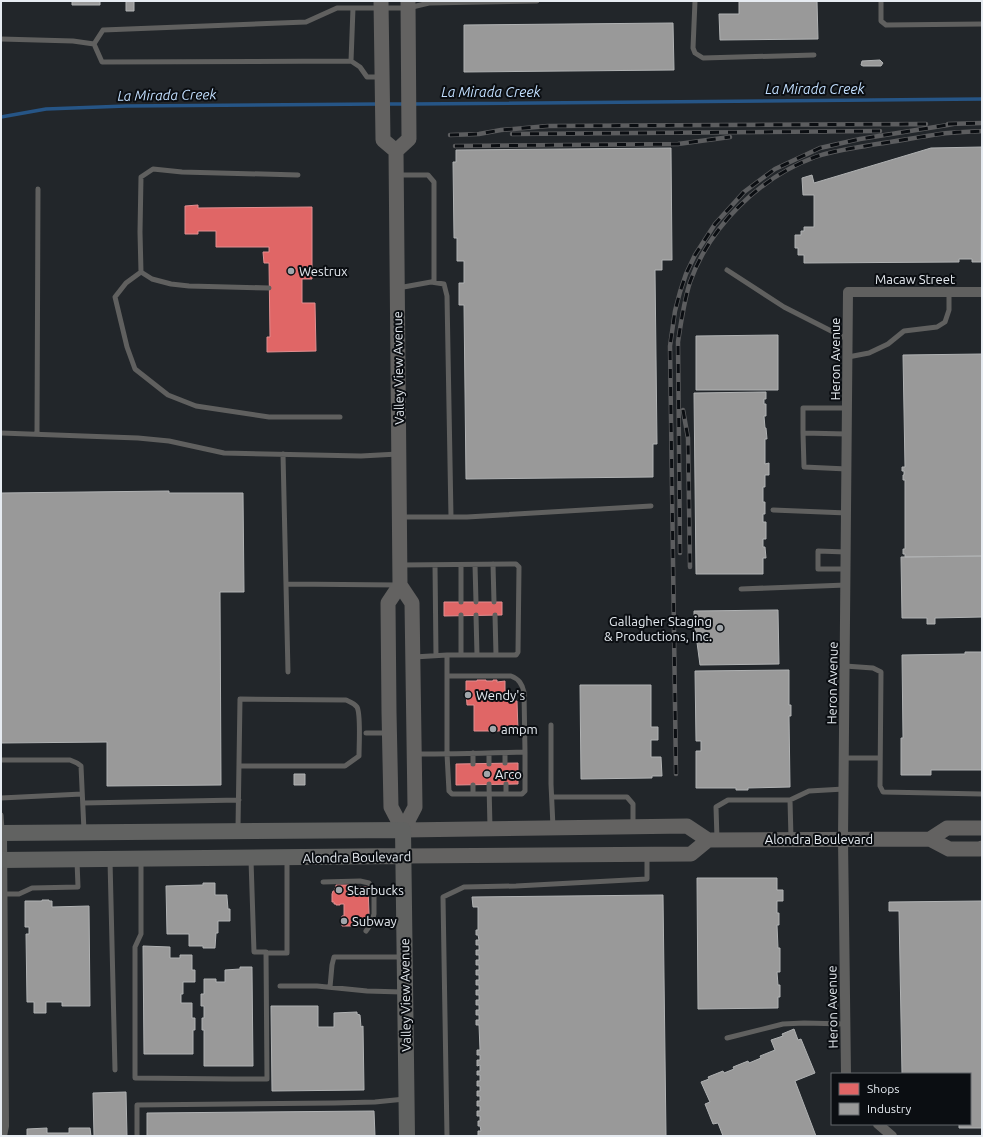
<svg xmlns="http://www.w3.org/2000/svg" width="983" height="1137" viewBox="0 0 983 1137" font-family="Ubuntu,sans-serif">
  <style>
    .shops { fill: #e06666; stroke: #e28e90 }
    .industry { fill: #999; stroke: #b0b2b3 }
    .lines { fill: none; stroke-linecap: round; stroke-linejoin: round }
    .stream { stroke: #265586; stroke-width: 3.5 }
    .lane { stroke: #60605f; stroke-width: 5 }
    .street { stroke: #60605f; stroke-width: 10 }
    .secondary { stroke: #636261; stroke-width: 15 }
    .primary { stroke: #616261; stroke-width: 16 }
    .rail-casing { stroke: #5c5d5f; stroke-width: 4.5 }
    .rail { stroke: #0b0e12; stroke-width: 3; stroke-dasharray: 9; stroke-linecap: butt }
    .poi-dot { fill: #a1a6ab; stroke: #0b0e12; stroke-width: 1.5 }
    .labels { text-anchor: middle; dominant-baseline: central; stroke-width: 4; stroke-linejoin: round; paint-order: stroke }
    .poi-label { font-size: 13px; fill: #e6ebf1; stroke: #0b0e12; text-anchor: start }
    .street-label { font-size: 13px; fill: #e6ebf1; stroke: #0b0e12 }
    .water-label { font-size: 14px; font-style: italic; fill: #c2dfff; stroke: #0b0e12 }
  </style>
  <rect width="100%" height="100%" fill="#22262a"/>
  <path class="shops" d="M198,205V208L312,207V279H302V303H315L316,351L267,352V337H270L269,263H264L263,252H269V247H216V231H198V234H185V206Z
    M444,602H502V615L444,616Z
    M477,680H486V681H493V680H497V682L505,681V701H517L518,731H474V705H467L466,691V681H477Z
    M518,763V784L456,785V764Z
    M336,885H349V887H368L369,913L368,921H365V926H342V916H344V904H340V905H336V904H334V902H332V894L333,891H335V888H336Z"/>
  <path class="industry" d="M72,1H100V5H72Z
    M126,1H134V11H126Z
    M739,1H817L818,39L720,40L719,14H739Z
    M673,23L674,70L464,72V25Z
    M880,60L883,63L881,66H863L861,65L862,61Z
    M982,147L981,262H972V259H959V262L804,263V255H798V248H795V235H801V231H804V227H814V195H803L802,178L812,175L814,183L931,148Z
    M671,148L672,260H662V270H655L657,444H653V477L466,479L464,305H459V283H464V261H457V238H454L453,162H456V150Z
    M778,335V390H696V336Z
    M982,354V556L905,557V554H903V549H905V480H903V475H904V471H902V467H905L903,355Z
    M766,392V399H764V404H766V416H764L765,428H766L767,439H765V464L769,463V475H765V487H763V502H765V514H763V522H766V539H763V547H765L766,558H763V574H696L694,393Z
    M169,491V493H243L244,592H220L221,785L107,786V742L1,743V493Z
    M982,556V617L935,618V624H927V618H902L901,557Z
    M778,610L779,664L700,665L694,620V611Z
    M965,652H982V770H931V775H901V738H903L902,655L965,654Z
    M789,670V705H791V716H789L790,787L748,788V790H736V788H696V751H701V741H696L695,671Z
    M580,685H651V727H658V740H651V757H661L662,776H652V778L581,779Z
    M294,774H305V785H294Z
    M697,878H777V890H783V901H777V913H779V925H777L778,948H780V972H777L778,985H780V997H778V1008L698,1009Z
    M203,883H215V895H227V897L228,909H230V921H218V933H216L215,948H203V946H189V934H167L166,886L203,885Z
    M663,895L666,1136H478V1131H481L480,1126H478V1121H480V1116H477V1111H480V1106H477V1101H480V1096H477V1091H480V1086H477V1081H480V1075H477V1071H480V1065L477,1066V1060H480V1055H477V1050H480L479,1025H476V1020H479V1015H476V1010H479V1005H476V1000H479V995H476V990H479V985H476V980H479V975H476V970H479V965H476V960H479V955H476V950H479V945H476V940H479L478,935H476V930H478V907H473L472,897Z
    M42,900H49V901H52V907L89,906L90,1006H62V1002H46V1013H34V1002H27L26,934H29V927H25V901H42Z
    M982,901V1128H959V1124H970V1074H902L899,911H889V902Z
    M143,946L170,947V958H180V955H192V970H195V982H183V994H181V1003H192V1018H195V1030H193V1054H144Z
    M240,967H252V969L253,1066H204V1030H202V1018H204V1006H201V994H204V979H216V982H225V970L240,969Z
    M271,1006H318V1027H334V1013L357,1012V1014L360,1015L361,1027L363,1026L364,1090L272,1091Z
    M794,1029L798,1040L801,1039L815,1073L795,1081L816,1136H723L718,1123L713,1124L705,1104L710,1102L701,1082L709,1079L708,1077L723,1071L724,1073L734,1069L733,1067L748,1061L749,1063L761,1058L760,1056L775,1050L771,1040L783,1036L782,1034Z
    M126,1092L127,1136H94L93,1093Z
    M374,1111L375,1136H147V1113Z
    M47,1128V1133H69V1128H90L91,1136H27V1129Z"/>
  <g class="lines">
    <path class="stream" d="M385,104H405
      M413,104L982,99
      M1,117L46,109L126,106L379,104"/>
    <path class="lane" d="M695,1L693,48L695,53L703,58L814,55
      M881,1V21L886,25L982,24
      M1,39L73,41L94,44
      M351,61L353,8
      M381,77H367L360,67L351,61L102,62L94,44L103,30L306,22L337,8H408L429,3L537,1
      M298,175L182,172L153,169L141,177L140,232L141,272L126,283L115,297L127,347L135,369L168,395L196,406L269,417H340
      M397,175H428L434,182V282
      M727,270L784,307L847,339
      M141,272L152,279L171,284L189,286L269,288
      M398,288L431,282L444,284L447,296L451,517
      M848,357L869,353L888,344L904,331L937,327L945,322L949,310V292
      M1,433L138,438L169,441L224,453L361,456L398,454
      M803,433L804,467L847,469
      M37,434L38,189
      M847,434L803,433V408H848
      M283,454L288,672
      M773,510L847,513
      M401,517H467L651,506
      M846,552L818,551V569H846
      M493,564L494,602
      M401,565L516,564L519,567L518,652L516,655H447V754L449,791L452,794H522L525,791V752C489,753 452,754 416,754
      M435,565L436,656
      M461,565V602
      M475,565L476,602
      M287,584L398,585
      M741,589L846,585
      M461,615V655
      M476,615L477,655
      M495,615L496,655
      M414,657L447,655
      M845,666L873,668L881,672L880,786L883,792L982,794
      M447,676H511C519,679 522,684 524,692L525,752
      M551,725V784L553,827
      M366,733H385
      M473,753V764
      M489,753V764
      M505,753V763
      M844,758H880
      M1,760H70L77,763L81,766L84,831
      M489,784L490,828
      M506,784V794
      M473,785V794
      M552,797H627L633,804V826
      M1,798L82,794
      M790,800L809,791L844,789
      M83,803L239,800
      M1,815L2,830
      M238,828L240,699L346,700C350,702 354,703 357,707C361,714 359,746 359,756L345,766H240
      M717,839L716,807L728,800H790L791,838
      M110,860L115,1070
      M141,860V934L135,947V1078L232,1079H267L266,952H254L251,860
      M323,882L360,881L369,883L374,892V914L371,924L366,931
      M3,894H19L32,888L78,887L77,861
      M266,953H287V858
      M280,986H317L367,991L402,992
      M330,987L332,965L334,957H402
      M727,1038L783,1024L804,1023L846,1024
      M137,1136V1105L334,1103L375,1102L405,1099
      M447,1136L443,897L464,887L516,886L647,879V856"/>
    <path class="street" d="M846,1074L843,839L848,292H982
      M878,1124L892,1136
      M2,1136L4,1126L2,833"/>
    <path class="secondary" d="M381,1L383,140L396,151L400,585L412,603L415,807L403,830
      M396,151L409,139L408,1
      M400,585L388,603L389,712L391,807L403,830
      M403,830L687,826L708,840L930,839L949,849H980L982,848
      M930,839L947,828H982
      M403,856L691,854L708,840"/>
    <path class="primary" d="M1,833L403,830L407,1136
      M1,860L403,856"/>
    <defs>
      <path id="rail" d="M948,124L982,123
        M512,134L880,131
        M450,135L479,134L501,130L548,126L926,124
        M455,146L678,144L730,137
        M683,410L688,438L690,567
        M680,553L678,342C681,322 684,301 690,282C710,226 759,178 815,157C835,150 856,148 877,144C898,141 919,137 940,134C954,132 968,132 982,131
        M676,774L670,346L675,311L680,292L686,274L695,255L715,224L744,192L760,180L775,169L820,148L860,139L954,124"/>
    </defs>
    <use href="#rail" class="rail-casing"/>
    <use href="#rail" class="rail"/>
  </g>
  <g class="poi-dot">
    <circle cx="291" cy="271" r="4"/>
    <circle cx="720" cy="628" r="4"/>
    <circle cx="468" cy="695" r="4"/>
    <circle cx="493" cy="729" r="4"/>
    <circle cx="487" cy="774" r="4"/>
    <circle cx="339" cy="890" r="4"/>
    <circle cx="344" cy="921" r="4"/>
  </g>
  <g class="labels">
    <g class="poi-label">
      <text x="299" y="271">Westrux</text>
      <text x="712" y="621" text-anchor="end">Gallagher Staging<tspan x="712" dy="15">&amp; Productions, Inc.</tspan></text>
      <text x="476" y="695">Wendy's</text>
      <text x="501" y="729">ampm</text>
      <text x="495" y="774">Arco</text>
      <text x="347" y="890">Starbucks</text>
      <text x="352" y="921">Subway</text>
    </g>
    <g class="street-label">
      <text x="915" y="279">Macaw Street</text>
      <text transform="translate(835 359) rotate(-90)">Heron Avenue</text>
      <text transform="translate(398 368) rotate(-91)">Valley View Avenue</text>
      <text transform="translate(832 683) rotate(-89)">Heron Avenue</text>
      <text x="819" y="839">Alondra Boulevard</text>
      <text transform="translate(357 857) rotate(-1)">Alondra Boulevard</text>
      <text transform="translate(405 995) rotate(-91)">Valley View Avenue</text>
      <text transform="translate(832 1007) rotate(-91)">Heron Avenue</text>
    </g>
    <g class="water-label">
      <text x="815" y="89">La Mirada Creek</text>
      <text x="491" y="92">La Mirada Creek</text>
      <text transform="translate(167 95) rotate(-1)">La Mirada Creek</text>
    </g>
  </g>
  <rect width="983" height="1137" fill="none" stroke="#e6ebf1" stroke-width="4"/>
  <rect x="831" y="1073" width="140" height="52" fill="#0b0e12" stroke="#63666b"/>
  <rect x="839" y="1083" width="20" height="12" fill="#e06666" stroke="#63666b"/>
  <text x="867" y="1093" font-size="12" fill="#e6ebf1">Shops</text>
  <rect x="839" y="1103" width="20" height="12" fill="#999999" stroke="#63666b"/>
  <text x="867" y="1113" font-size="12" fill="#e6ebf1">Industry</text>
</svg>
